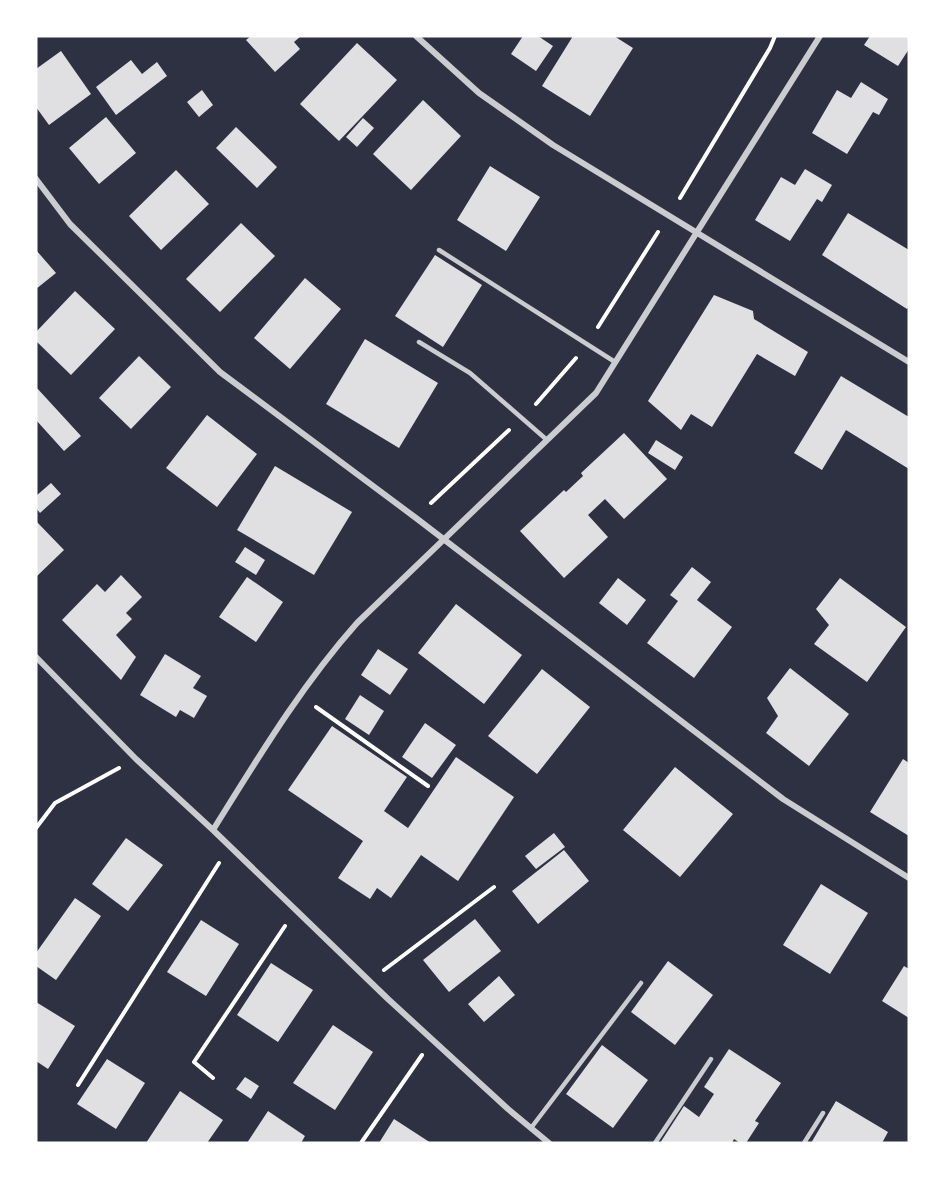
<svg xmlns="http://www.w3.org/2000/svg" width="945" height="1179" viewBox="0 0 945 1179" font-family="Commissioner,sans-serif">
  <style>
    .building { fill: #e0e0e3 }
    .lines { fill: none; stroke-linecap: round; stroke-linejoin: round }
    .path { stroke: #fff; stroke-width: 4 }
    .service { stroke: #caccd0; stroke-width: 4.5 }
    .minor { stroke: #caccd0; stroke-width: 6 }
  </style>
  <rect width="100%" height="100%" fill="#2d3142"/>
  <path class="building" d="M251,36H301L294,42L300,49L275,72L246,40Z
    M523,36H538L553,46L536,71L511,54Z
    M573,36H614L633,48L590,116L542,86Z
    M870,36H909V49L898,66L864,45Z
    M357,43L397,80L339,141L300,104Z
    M61,51L91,94L49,125L36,107V69Z
    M131,60L142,74L157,62L167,76L116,115L96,87Z
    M861,82L888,99L879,115L873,112L847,154L812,133L837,90L851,98Z
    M202,90L213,105L199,117L187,102Z
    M423,100L461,136L411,190L373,154Z
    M106,117L136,153L99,184L69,148Z
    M363,118L374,128L357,147L346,137Z
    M236,127L277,167L257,188L216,148Z
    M490,166L540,197L506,251L457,220Z
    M805,169L832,185L822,202L817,199L790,241L755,220L781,177L795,185Z
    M176,170L209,204L161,250L129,216Z
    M848,213L909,250V306L907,309L822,255Z
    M241,223L275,256L220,312L186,279Z
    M36,250L56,273L36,289Z
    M435,255L482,285L443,347L395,316Z
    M305,278L341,309L290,369L254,338Z
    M75,291L115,329L71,375L36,341V332Z
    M714,295L753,311L754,319L808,352L795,376L757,354L712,427L691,414L681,430L648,401Z
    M365,339L438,383L399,448L326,404Z
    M139,356L171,387L131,429L99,398Z
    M841,376L909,417V469L846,430L822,470L794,453Z
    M36,387L81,436L64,451L36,420Z
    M207,415L257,454L217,507L166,468Z
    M624,433L667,479L624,519L605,499L588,515L608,537L564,578L520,531L564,490L566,492L583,476L581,473Z
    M656,440L683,457L675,470L648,453Z
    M275,466L352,512L314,575L237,530Z
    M51,483L61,494L40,513L36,508V496Z
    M36,521L64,550L36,577Z
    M245,547L265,560L256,575L235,562Z
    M692,567L711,582L697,600L732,627L694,678L647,643L678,601L670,595Z
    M121,575L142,597L126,613L132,619L116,635L136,657L121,680L62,620L97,584L105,592Z
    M247,577L283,602L256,642L219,617Z
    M618,578L646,600L627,625L599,603Z
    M840,578L906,627L867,682L814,644L829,625L816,609Z
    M456,604L522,655L484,704L418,653Z
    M378,649L408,669L390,695L361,675Z
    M165,654L201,676L193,688L207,696L194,718L180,710L176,717L140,695Z
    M790,668L849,714L809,766L766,733L778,716L767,698Z
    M542,669L590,707L537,774L488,736Z
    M360,695L384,711L369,735L345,719Z
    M425,723L456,745L432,778L402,757Z
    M332,726L407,777L384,811L408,828L456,757L514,797L458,881L421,855L391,898L377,888L370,899L338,878L363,841L288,790Z
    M903,759L909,763V836L870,812Z
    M675,767L733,814L680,877L623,830Z
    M554,833L565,847L536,869L525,856Z
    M126,838L163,865L128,911L92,884Z
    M564,850L589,881L538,924L512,891Z
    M821,884L868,913L830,974L783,945Z
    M75,898L101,916L56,980L36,966V953Z
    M475,919L501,951L449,992L423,960Z
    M201,920L239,944L206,996L167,972Z
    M668,961L713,995L675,1045L631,1012Z
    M271,963L313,990L278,1042L237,1015Z
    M904,966L909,969V1018L882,1001Z
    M499,976L515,995L484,1022L468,1004Z
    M36,1002L75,1026L48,1069L36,1061Z
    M333,1025L373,1052L335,1110L293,1083Z
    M602,1045L648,1080L613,1128L566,1094Z
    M729,1049L781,1083L755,1121L759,1123L746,1143H740L734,1139L732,1143H660L684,1106L699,1117L714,1094L704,1087Z
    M107,1059L145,1083L116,1129L77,1104Z
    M245,1077L259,1086L251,1099L236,1089Z
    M180,1091L223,1120L207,1143H146Z
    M836,1101L888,1132L882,1143H811Z
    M268,1111L305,1136L301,1143H247Z
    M394,1119L431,1143H379Z"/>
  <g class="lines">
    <path class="path" d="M680,198L770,48L775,36
      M598,327L658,232
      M536,404L576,358
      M431,503L509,430
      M316,707L428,786
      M36,828L55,803L119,768
      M384,970L494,887
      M213,1078L194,1062L285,926
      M78,1085L219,863
      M361,1143L422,1055"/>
    <path class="service" d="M439,250L615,362
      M419,342L470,373L547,440
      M531,1128L641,983
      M655,1143L711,1059
      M804,1143L823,1113"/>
    <path class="minor" d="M416,36L479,93L553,145L909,362
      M36,179L70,224L220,372L416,518L783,799L909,878
      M36,657L136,759L213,830L388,999L508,1109L549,1143
      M213,830C258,758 301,686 357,623L596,393L820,36"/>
  </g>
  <rect width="945" height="1179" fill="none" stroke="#ffffff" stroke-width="75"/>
</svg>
